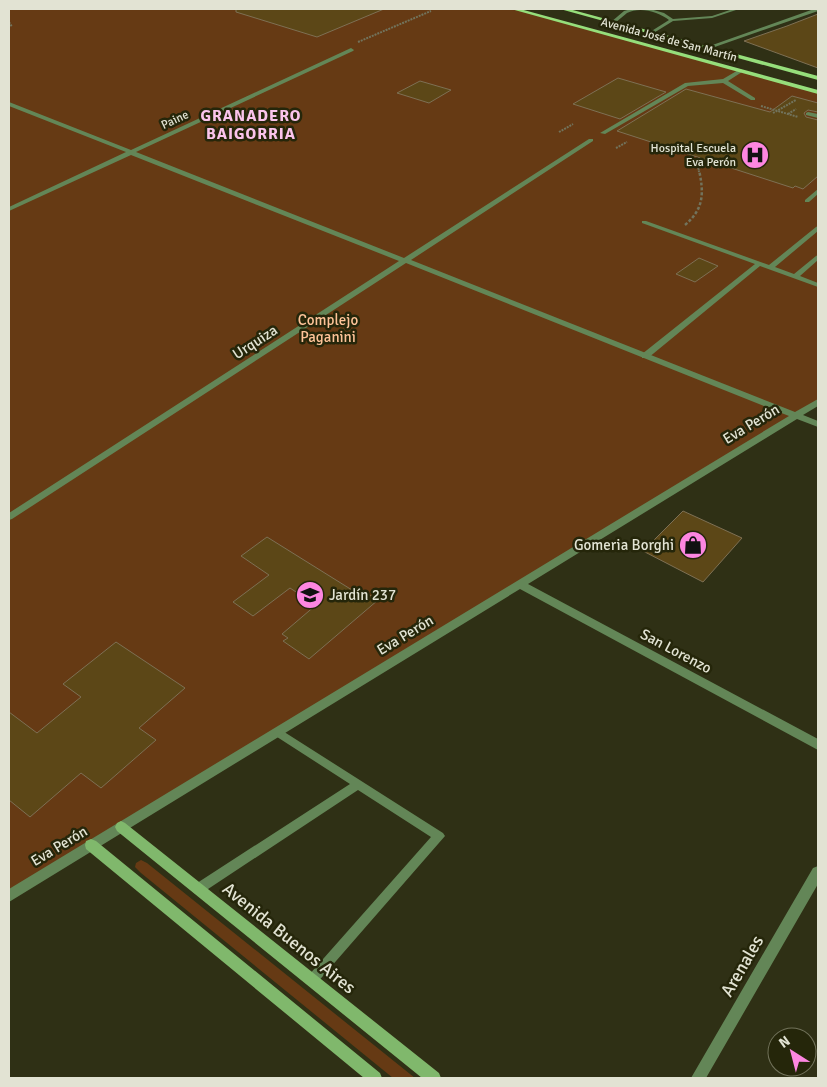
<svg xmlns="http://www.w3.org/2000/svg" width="827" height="1087" viewBox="0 0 827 1087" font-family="Signika,sans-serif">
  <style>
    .green { fill: #663a14 }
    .building { fill: #5c4717; stroke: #7e7054 }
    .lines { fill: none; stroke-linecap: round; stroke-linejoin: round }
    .path-far1 { stroke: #72735c; stroke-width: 2; stroke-dasharray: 2 1; stroke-linecap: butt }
    .path { stroke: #72735c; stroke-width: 2.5; stroke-dasharray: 3 2; stroke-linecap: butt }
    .service { fill: #638657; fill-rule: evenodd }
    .minor { fill: #638657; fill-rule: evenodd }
    .secondary { fill: #80b86c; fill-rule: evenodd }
    .primary { fill: #96de7b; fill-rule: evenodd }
    .labels { text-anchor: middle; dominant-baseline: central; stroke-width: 5; stroke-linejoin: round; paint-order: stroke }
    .far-street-label { font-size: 12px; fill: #e2e3d3; stroke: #25260a }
    .far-poi-label { font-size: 12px; fill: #e2e3d3; stroke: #25260a; text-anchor: end }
    .park-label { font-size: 15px; fill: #fec398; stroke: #25260a }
    .street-label { font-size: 15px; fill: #e2e3d3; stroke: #25260a }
    .poi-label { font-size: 15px; fill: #e2e3d3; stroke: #25260a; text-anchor: end }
    .far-district-label { font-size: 16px; font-weight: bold; letter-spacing: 1px; fill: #fbc4ec; stroke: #25260a }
    .near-street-label { font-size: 18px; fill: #e2e3d3; stroke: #25260a }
  </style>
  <rect width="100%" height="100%" fill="#2f3015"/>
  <path class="green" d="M9,9H514L818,92V402L9,896Z
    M141,860L147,863L415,1078H393L141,873L135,867L136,863Z"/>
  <path class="building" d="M236,9H384L317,37L236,12Z
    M818,14V68L744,41L787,26Z
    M618,78L666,92L620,119L573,104Z
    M420,81L451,90L429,103L397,93Z
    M686,89L770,112L792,96L818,103V112L808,110L804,113L806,117L818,120V176L803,189L795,186L793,188L617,131Z
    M699,258L718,266L695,282L676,274Z
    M683,511L742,538L703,582L643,551Z
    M267,537L352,590L356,587L378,600L309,659L283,641L288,638L282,634L316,605L290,588L253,616L233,602L269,575L241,556Z
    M116,642L185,688L139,728L156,740L101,788L81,773L30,817L9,800V712L37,733L81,697L63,684Z"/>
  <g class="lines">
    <path class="path-far1" d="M9,22L12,27
      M358,42L431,11
      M761,106L798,117
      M773,113L796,100
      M788,114L796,109
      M559,132L573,124
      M616,148L627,142
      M698,165L699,172"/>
    <path class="path" d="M685,225C704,209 704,193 699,170"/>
    <path class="service" d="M631,9H650L664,13L673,19L712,16L733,9H739L712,18L673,21L652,34L650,33V32L669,20C659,12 640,6 627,13C623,16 619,20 615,23L611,22L624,11Z
      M818,189V194L809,202H805V200Z
      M642,221H646L769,265L816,227L818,226V231L775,267L794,274L816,256L818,255V260L800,276L818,283V287L760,266L648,358H642V354L755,264L642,223Z
      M278,728L443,833L445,836L316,984L312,986L308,984L306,980L308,976L431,837L358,790L202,893L198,894L194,893L192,889L194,885L350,784L274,735L273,732L274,729Z"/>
    <path class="minor" d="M814,9H818V11L709,49L704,48Z
      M351,48L354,50L353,51L136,152L404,258L589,139H593V141L411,260L795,412L818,399V406L803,415L818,421V427L797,419L528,584L818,739V750L520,589L9,902V889L789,416L406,263L12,519L9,520V513L399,261L131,155L9,211V207L126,152L9,106V102L131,150Z
      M740,69L742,70V72L728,81L755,98V100H751L723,83L688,86L605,134L600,133L685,83L723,79Z
      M808,112L818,114V118L806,115V113Z
      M818,866V884L706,1078H691L813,868Z"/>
    <path class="secondary" d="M121,821L125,823L439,1073L441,1078H422L117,831L115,827L117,823Z
      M91,839L96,841L380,1073L382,1078H364L86,849L85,845L86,841Z"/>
    <path class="primary" d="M511,9H520L818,90V94Z
      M560,9H569L818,76V80Z"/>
  </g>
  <defs>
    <symbol id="hospital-disc" viewBox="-11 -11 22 22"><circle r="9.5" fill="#fd86e1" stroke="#25260a"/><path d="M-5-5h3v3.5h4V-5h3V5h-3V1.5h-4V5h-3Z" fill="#111"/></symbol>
    <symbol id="shop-disc" viewBox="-11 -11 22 22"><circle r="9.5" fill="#fd86e1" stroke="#25260a"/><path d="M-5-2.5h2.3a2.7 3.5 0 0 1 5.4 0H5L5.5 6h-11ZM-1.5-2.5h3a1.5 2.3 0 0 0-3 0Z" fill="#111"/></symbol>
    <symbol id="school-disc" viewBox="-11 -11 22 22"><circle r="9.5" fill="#fd86e1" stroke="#25260a"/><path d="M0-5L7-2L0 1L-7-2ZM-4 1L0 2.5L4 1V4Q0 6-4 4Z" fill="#111"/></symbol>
  </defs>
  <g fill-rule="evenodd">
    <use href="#hospital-disc" x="739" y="139" width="32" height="32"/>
    <use href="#shop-disc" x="677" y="529" width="32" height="32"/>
    <use href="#school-disc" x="294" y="579" width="32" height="32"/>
  </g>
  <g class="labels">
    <g class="far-street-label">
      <text transform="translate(669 40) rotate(15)">Avenida José de San Martín</text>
      <text transform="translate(175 120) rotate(-25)">Paine</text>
    </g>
    <g class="far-poi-label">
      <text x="736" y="148">Hospital Escuela<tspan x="736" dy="14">Eva Perón</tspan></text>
    </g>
    <g class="park-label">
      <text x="328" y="320">Complejo<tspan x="328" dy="17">Paganini</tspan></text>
    </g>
    <g class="street-label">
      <text transform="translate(255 342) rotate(-33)">Urquiza</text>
      <text transform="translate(751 424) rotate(-31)">Eva Perón</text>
      <text transform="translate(405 635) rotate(-31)">Eva Perón</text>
      <text transform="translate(676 651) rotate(28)">San Lorenzo</text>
      <text transform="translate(59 846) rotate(-31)">Eva Perón</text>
    </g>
    <g class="poi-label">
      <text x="674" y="545">Gomeria Borghi</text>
      <text x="329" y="595" text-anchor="start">Jardín 237</text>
    </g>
    <g class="far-district-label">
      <text x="251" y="116">GRANADERO<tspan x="251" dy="18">BAIGORRIA</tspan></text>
    </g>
    <g class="near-street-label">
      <text transform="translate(289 938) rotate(39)">Avenida Buenos Aires</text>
      <text transform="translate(742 966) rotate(-60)">Arenales</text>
    </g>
  </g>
  <rect width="827" height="1087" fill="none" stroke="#e2e3d3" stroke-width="20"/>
  <g transform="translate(792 1052) rotate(324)"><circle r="24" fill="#25260a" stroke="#71725a"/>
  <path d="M0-4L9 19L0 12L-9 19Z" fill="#fd86e1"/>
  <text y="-8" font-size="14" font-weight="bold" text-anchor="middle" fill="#e2e3d3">N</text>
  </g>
</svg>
